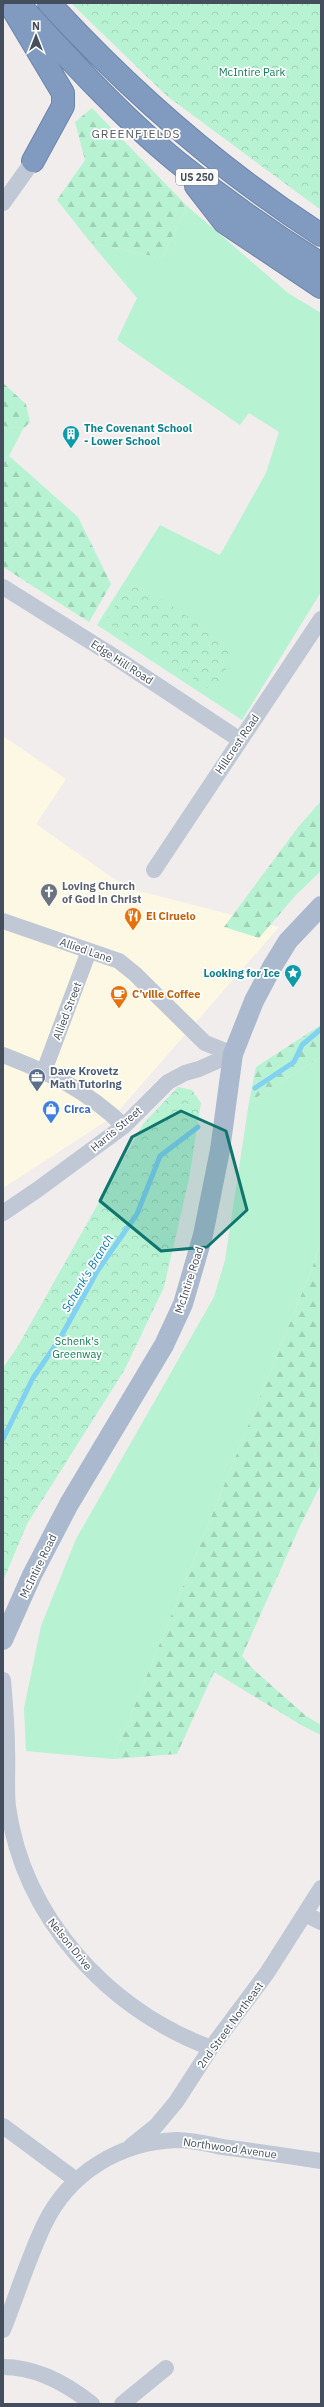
<svg xmlns="http://www.w3.org/2000/svg" width="324" height="2407" viewBox="0 0 324 2407" font-family="'IBM Plex Sans',sans-serif">
  <style>
    .commercial { fill: #fdf8e3 }
    .green { fill: #b7f2d2 }
    .forest { fill: url(#forest-firs) }
    .park { fill: url(#park-crowns) }
    .lines { fill: none; stroke-linecap: round; stroke-linejoin: round }
    .stream { stroke: #80d1f2; stroke-width: 5 }
    .highway-casing { stroke: #6b85ac; stroke-width: 24 }
    .minor { stroke: #bfc8d4; stroke-width: 16 }
    .major { stroke: #aab9ce; stroke-width: 20 }
    .highway { stroke: #809ac0; stroke-width: 22 }
    .marked { fill: #0f766e; fill-opacity: 0.2; stroke: #0f766e; stroke-width: 3; stroke-linejoin: round }
    .labels { text-anchor: middle; dominant-baseline: central; stroke-width: 3.5; stroke-linejoin: round; paint-order: stroke }
    .shield { fill: #fff; stroke: #7c838d; stroke-width: 1 }
    .shield-label { font-size: 10px; font-weight: bold; fill: #444e5c }
    .park-label { font-size: 11px; fill: #108252; stroke: #fff }
    .culture-label { font-size: 11px; font-weight: bold; fill: #0d838f; stroke: #fff; text-anchor: start }
    .street-label { font-size: 11px; fill: #444e5c; stroke: #fff }
    .worship-label { font-size: 11px; font-weight: bold; fill: #5b616d; stroke: #fff; text-anchor: start }
    .food-label { font-size: 11px; font-weight: bold; fill: #c56008; stroke: #fff; text-anchor: start }
    .service-label { font-size: 11px; font-weight: bold; fill: #4e5e75; stroke: #fff; text-anchor: start }
    .shop-label { font-size: 11px; font-weight: bold; fill: #366cbe; stroke: #fff; text-anchor: start }
    .neighbourhood-label { font-size: 12px; letter-spacing: 1px; fill: #595c62; stroke: #fff }
    .water-label { font-size: 12px; font-style: italic; fill: #027db1; stroke: #fff }
  </style>
  <defs>
    <pattern id="forest-firs" width="22" height="20" patternUnits="userSpaceOnUse"><rect width="22" height="20" fill="#b7f2d2"/><path d="M5 1l3.5 6h-7zM16 11l3.5 6h-7z" fill="#9fd1b7"/></pattern>
    <pattern id="park-crowns" width="20" height="18" patternUnits="userSpaceOnUse"><rect width="20" height="18" fill="#b7f2d2"/><path d="M2 6a3 3 0 1 1 6 0M12 15a3 3 0 1 1 6 0" fill="none" stroke="#9fd1b7"/></pattern>
  </defs>
  <rect width="100%" height="100%" fill="#f0edec"/>
  <path class="commercial" d="M3,736L66,779L36,824L127,888L279,927L114,1116L3,1188Z"/>
  <path class="green" d="M187,206L288,293L321,313V592L242,720L97,625L160,525L220,555L266,473L279,432L249,413L240,425L117,340L137,298L91,243L162,258Z
    M3,426L23,429L9,456L3,463Z
    M321,1057V1240L313,1266L113,1759L26,1751L24,1708L41,1626L76,1539L214,1297L225,1260L249,1102Z
    M321,1435V1473L314,1450Z
    M306,1716L321,1725V1735L301,1725Z"/>
  <path class="forest" d="M92,108L187,206L162,258L91,243L57,200L85,160L75,122Z
    M3,383L26,404L30,422L23,429L3,426Z
    M9,456L78,517L111,584L89,622L3,567V463Z
    M321,801V871L296,895L259,938L224,927L299,826Z
    M321,1025V1057L249,1102L256,1067Z
    M321,1240V1435L314,1450L321,1473V1484L300,1526L242,1656L253,1669L306,1716L301,1725L214,1672L177,1754L113,1759L313,1266Z"/>
  <path class="park" d="M71,3H321V210L167,96Z
    M132,580L239,650L212,691L105,621Z
    M178,1087L192,1090L201,1103L189,1179L164,1287L125,1369L27,1524L3,1581V1368L18,1346L143,1124Z"/>
  <g class="lines">
    <path class="stream" d="M255,1088L294,1062L302,1045L321,1029
      M3,1439L33,1378L59,1340L98,1270L137,1214L160,1156L198,1127"/>
    <defs>
      <path id="highway" d="M18,3C67,57 119,114 176,161C222,198 271,233 321,264
        M49,3C130,91 220,170 321,235
        M14,11L63,93V106L33,161
        M196,186L224,222L321,287"/>
    </defs>
    <use href="#highway" class="highway-casing"/>
    <path class="minor" d="M3,203L33,161
      M3,587L107,652L240,740
      M154,870L321,619
      M3,921L119,961L135,974L205,1043L233,1054
      M3,1055C52,1074 85,1089 124,1126
      M44,1071L89,951
      M3,1213L37,1190L124,1126L168,1082L185,1073L199,1069L233,1054
      M3,1680C5,1703 7,1726 7,1749C8,1768 6,1789 8,1807C24,1919 108,2009 211,2048
      M305,1914L321,1922
      M3,2126L76,2180
      M131,2146L156,2126L176,2102L211,2048L267,1973L321,1888
      M3,2330C17,2295 28,2259 44,2225C69,2173 119,2142 177,2140C191,2140 208,2144 222,2147C255,2151 288,2156 321,2161
      M3,2367C36,2367 67,2384 92,2404
      M122,2404L166,2368"/>
    <path class="major" d="M3,1640L32,1575L69,1504L164,1345L183,1304L203,1235L220,1150L233,1054L254,1001L272,967L288,941L321,906"/>
    <use href="#highway" class="highway"/>
  </g>
  <path class="marked" d="M181,1111L226,1131L247,1210L207,1247L161,1251L100,1201L132,1137Z"/>
  <defs>
    <symbol id="building-pin" viewBox="-11 -11 22 30"><path d="M0 17L-7.5 6A9.5 9.5 0 1 1 7.5 6Z" fill="#0f9aa8" stroke="#fff"/><path d="M-4-6H4V6H1V3H-1V6H-4ZM-2.5-4.3h1.7v1.8h-1.7ZM.8-4.3h1.7v1.8H.8ZM-2.5-1h1.7V.8h-1.7ZM.8-1h1.7V.8H.8Z" fill="#fff"/></symbol>
    <symbol id="church-pin" viewBox="-11 -11 22 30"><path d="M0 17L-7.5 6A9.5 9.5 0 1 1 7.5 6Z" fill="#6b7280" stroke="#fff"/><path d="M-1.2-6h2.4v3.5h3.3v2.4h-3.3V6h-2.4V-.1h-3.3v-2.4h3.3Z" fill="#fff"/></symbol>
    <symbol id="restaurant-pin" viewBox="-11 -11 22 30"><path d="M0 17L-7.5 6A9.5 9.5 0 1 1 7.5 6Z" fill="#e8710a" stroke="#fff"/><path d="M-5-6h1v4h1v-4h1v4h1v-4h1v5L-1.5 .5V6h-2V.5L-5-1ZM5-6V6H3V1.5H1.5Q1.5-4 5-6Z" fill="#fff"/></symbol>
    <symbol id="sight-pin" viewBox="-11 -11 22 30"><path d="M0 17L-7.5 6A9.5 9.5 0 1 1 7.5 6Z" fill="#0f9aa8" stroke="#fff"/><path d="M0-6L1.8-2.2L6-1.7L2.9 1.2L3.7 5.4L0 3.3L-3.7 5.4L-2.9 1.2L-6-1.7L-1.8-2.2Z" fill="#fff"/></symbol>
    <symbol id="cafe-pin" viewBox="-11 -11 22 30"><path d="M0 17L-7.5 6A9.5 9.5 0 1 1 7.5 6Z" fill="#e8710a" stroke="#fff"/><path d="M-5.5-4.5H6V0H3Q3 3.5 0 3.5H-2.5Q-5.5 3.5-5.5 0ZM3-3.2v2h1.7v-2ZM-6 4.5H4V6H-6Z" fill="#fff"/></symbol>
    <symbol id="office-pin" viewBox="-11 -11 22 30"><path d="M0 17L-7.5 6A9.5 9.5 0 1 1 7.5 6Z" fill="#5c6f8a" stroke="#fff"/><path d="M-6-3h4V-5.5h4V-3h4V5H-6ZM-1-4.5V-3h2v-1.5ZM-6 0V1H6V0Z" fill="#fff"/></symbol>
    <symbol id="shop-pin" viewBox="-11 -11 22 30"><path d="M0 17L-7.5 6A9.5 9.5 0 1 1 7.5 6Z" fill="#3f7fe0" stroke="#fff"/><path d="M-5-2.5h2.3a2.7 3.5 0 0 1 5.4 0H5L5.5 6h-11ZM-1.5-2.5h3a1.5 2.3 0 0 0-3 0Z" fill="#fff"/></symbol>
  </defs>
  <g fill-rule="evenodd">
    <use href="#building-pin" x="61" y="424" width="20" height="27"/>
    <use href="#church-pin" x="39" y="882" width="20" height="27"/>
    <use href="#restaurant-pin" x="123" y="906" width="20" height="27"/>
    <use href="#sight-pin" x="283" y="963" width="20" height="27"/>
    <use href="#cafe-pin" x="109" y="984" width="20" height="27"/>
    <use href="#office-pin" x="27" y="1067" width="20" height="27"/>
    <use href="#shop-pin" x="41" y="1099" width="20" height="27"/>
  </g>
  <g class="labels">
    <rect class="shield" x="176" y="169" width="42" height="16" rx="3"/>
    <g class="shield-label">
      <text x="197" y="177">US 250</text>
    </g>
    <g class="park-label">
      <text x="252" y="72">McIntire Park</text>
      <text x="77" y="1341">Schenk's<tspan x="77" dy="13">Greenway</tspan></text>
    </g>
    <g class="culture-label">
      <text x="84" y="428">The Covenant School<tspan x="84" dy="13">- Lower School</tspan></text>
      <text x="280" y="973" text-anchor="end">Looking for Ice</text>
    </g>
    <g class="street-label">
      <text transform="translate(122 662) rotate(33)">Edge Hill Road</text>
      <text transform="translate(237 744) rotate(-56)">Hillcrest Road</text>
      <text transform="translate(86 950) rotate(19)">Allied Lane</text>
      <text transform="translate(67 1011) rotate(-69)">Allied Street</text>
      <text transform="translate(116 1129) rotate(-40)">Harris Street</text>
      <text transform="translate(189 1280) rotate(-72)">McIntire Road</text>
      <text transform="translate(38 1566) rotate(-64)">McIntire Road</text>
      <text transform="translate(70 1944) rotate(51)">Nelson Drive</text>
      <text transform="translate(230 2025) rotate(-54)">2nd Street Northeast</text>
      <text transform="translate(230 2148) rotate(8)">Northwood Avenue</text>
    </g>
    <g class="worship-label">
      <text x="62" y="886">Loving Church<tspan x="62" dy="13">of God in Christ</tspan></text>
    </g>
    <g class="food-label">
      <text x="146" y="916">El Ciruelo</text>
      <text x="132" y="994">C’ville Coffee</text>
    </g>
    <g class="service-label">
      <text x="50" y="1071">Dave Krovetz<tspan x="50" dy="13">Math Tutoring</tspan></text>
    </g>
    <g class="shop-label">
      <text x="64" y="1109">Circa</text>
    </g>
    <g class="neighbourhood-label">
      <text x="136" y="133">GREENFIELDS</text>
    </g>
    <g class="water-label">
      <text transform="translate(87 1273) rotate(-59)">Schenk's Branch</text>
    </g>
  </g>
  <rect width="324" height="2407" fill="none" stroke="#444e5c" stroke-width="8"/>
  <g transform="translate(36 36)" stroke="#ffffff" stroke-width="3" paint-order="stroke">
  <path d="M0-3L7 15L0 10L-7 15Z" fill="#444e5c"/>
  <text y="-6" font-size="11" font-weight="bold" text-anchor="middle" fill="#444e5c">N</text>
  </g>
</svg>
